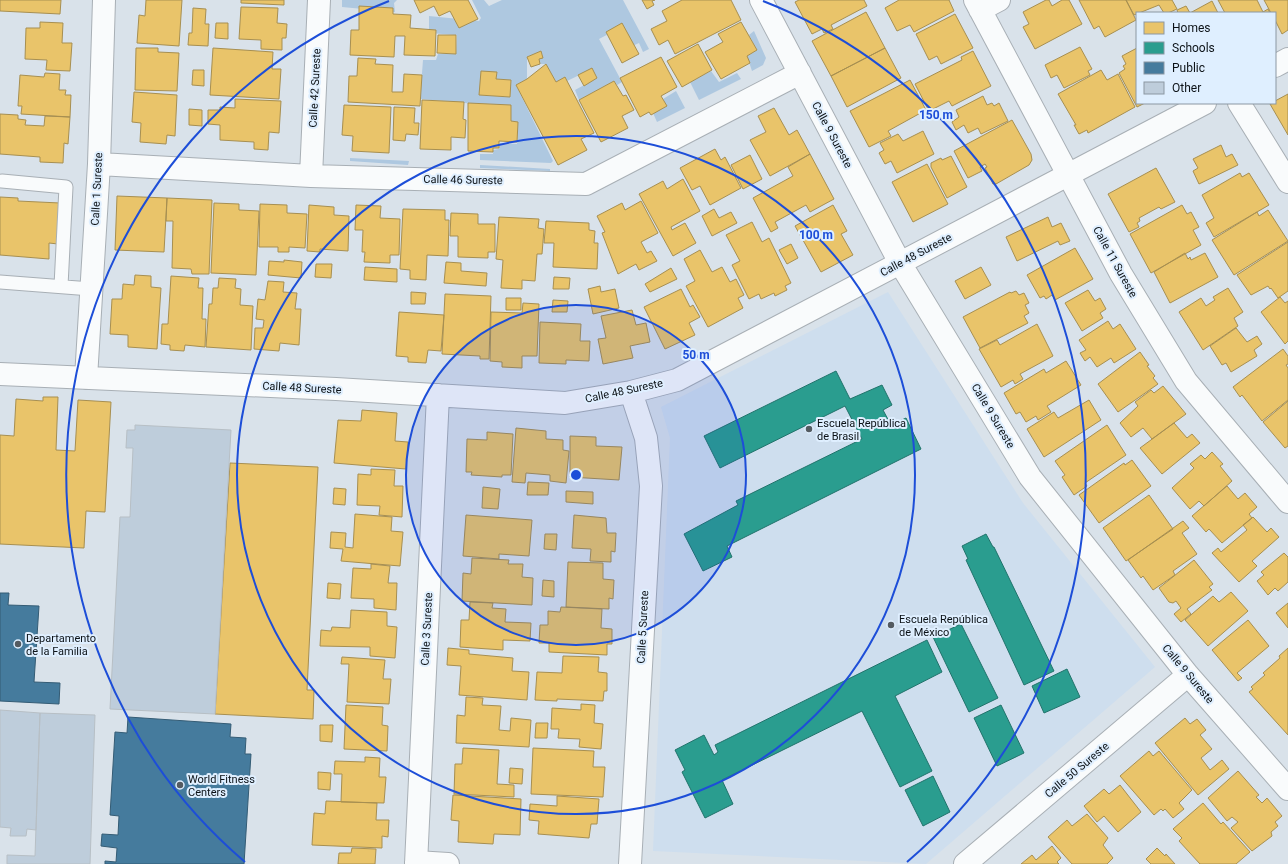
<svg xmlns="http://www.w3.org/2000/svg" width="1288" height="864" viewBox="0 0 1288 864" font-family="Roboto,sans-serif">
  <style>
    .built { fill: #cedeee }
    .green { fill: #aec8e0; fill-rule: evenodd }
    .homes { fill: #e9c46a; stroke: #a78f51 }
    .schools { fill: #2a9d8f; stroke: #21736b }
    .public { fill: #457b9d; stroke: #345c75 }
    .building { fill: #becddb; stroke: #b7bfc5 }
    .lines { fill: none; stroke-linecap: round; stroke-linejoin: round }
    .service-casing { stroke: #a8afb5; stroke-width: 15 }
    .minor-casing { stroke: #a8afb5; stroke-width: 24 }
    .service { stroke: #f9fbfc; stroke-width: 13 }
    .minor { stroke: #f9fbfc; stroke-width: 22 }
    .ring { fill: none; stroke: #1d4ed8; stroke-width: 2 }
    .poi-dot { fill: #545b61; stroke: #dfefff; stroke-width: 1.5 }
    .labels { text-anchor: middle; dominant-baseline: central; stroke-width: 4; stroke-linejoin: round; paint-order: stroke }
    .street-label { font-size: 11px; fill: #0c1217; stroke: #dfefff }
    .poi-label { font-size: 11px; fill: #0c1217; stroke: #dfefff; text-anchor: start }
    .centre { fill: #1d4ed8; stroke: #dfefff; stroke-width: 2 }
    .ring-label { font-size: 12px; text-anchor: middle; font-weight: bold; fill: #1d4ed8; stroke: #dfefff; stroke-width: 4; stroke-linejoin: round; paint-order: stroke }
  </style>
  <rect width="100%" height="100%" fill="#d9e2ea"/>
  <path class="built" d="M888,292L1023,503L1155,667L926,864L653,851L670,438L661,407Z"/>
  <path class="green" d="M342,0H397L394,3L395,12L342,7Z
    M472,0H484L489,6L502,0H623L649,49L643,52L639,43L630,47L618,29L599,39L622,82L617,85L614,81L579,100L575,90L597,78L592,69L567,81L556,82L546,64H540L539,59L543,57L541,51L527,57V79L516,85L553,161L551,163L480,160V154H493V150L499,149L500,143L517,144L518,124L510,123V107L420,99L423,60H436L438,54H456L457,35L429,33V16L479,21L481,18ZM497,72L496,79L511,80L510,97L480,95Z
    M754,31L766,58L763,65L752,71L747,56L757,50L749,35Z
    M711,71L719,82L737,73L741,79L699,100L690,82Z
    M676,91L685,108L657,122L653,113L666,106L663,99Z
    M350,158L409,161L408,165L350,161Z
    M480,165L550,169V171L480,168Z"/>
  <path class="homes" d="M0,0H61L60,14L0,11Z
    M146,0H182L179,46L137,43L139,15L145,16Z
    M241,0H284V5L241,3Z
    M414,0H468L478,19L459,28L450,11L439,16L434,6L420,13Z
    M642,0H655L652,1L654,5L647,9Z
    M682,0H731L741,20L675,54L668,40L659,45L651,29L667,21L662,11Z
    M799,0H864L867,6L831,25L833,29L824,33L822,29L812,34L795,2Z
    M899,0H949L954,11L914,32L910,25L897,31L885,8Z
    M1046,0H1049L1052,6L1062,0H1069L1082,24L1035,49L1023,27L1029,24L1023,12Z
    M1079,0H1126L1136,20L1105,37L1099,26L1094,29Z
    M1126,0H1172L1177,9L1168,13H1164L1159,5L1134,15Z
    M1218,0H1257L1263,12L1268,9L1270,13H1225Z
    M1264,0H1288V30L1282,34L1275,20V13H1271Z
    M1212,1L1218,13H1178L1177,10L1186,6L1190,13Z
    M359,6L393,8V14L411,15L410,28L436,30L435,56L404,55L405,36H395L394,57L350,55L351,30H359Z
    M241,7L278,8L277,23L287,24L286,38H282V50L261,49V40L239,39Z
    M193,8L206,9L205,24H209L208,46L188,45L189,33H192Z
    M866,12L885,48L831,76L812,41Z
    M955,14L973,48L941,64L937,56L929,60L916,34Z
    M40,22L63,23L62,43H72L70,71L46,70L47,60L25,59L26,28H40Z
    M741,22L757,50L747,56L750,63L721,79L705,52L723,42L718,34Z
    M216,23H228V39L215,38Z
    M622,23L639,54L622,63L606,32Z
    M438,35H456V54L437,53Z
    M698,44L712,70L682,87L667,61Z
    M1080,47L1092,69L1088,71L1090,75L1064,88L1057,75L1051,78L1045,65Z
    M136,48H158V52L179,53L177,91L135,90Z
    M213,48L273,52L272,69H281L279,99L210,95Z
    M885,48L901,78L847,107L831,76Z
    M1137,48V103H1145L1137,107L1119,73L1125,69L1123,66L1126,64L1122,56Z
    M541,51L543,58L539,59L540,64L531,67L527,57Z
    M973,51L991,86L952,106L949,101L929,111L915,84L962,60L961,57Z
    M661,57L677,87L661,96L667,106L651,115L649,112L640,117L620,78Z
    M358,58L376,59L375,64L393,65L392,92H403L404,74L422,75L420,106L348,102L349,76H357Z
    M546,64L556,82L565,77L594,133L581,139L587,150L558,165L516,85L527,79Z
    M592,68L597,78L584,86L578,75Z
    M193,70H204V86L192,85Z
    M1101,70L1107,80L1118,74L1135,107L1088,133L1087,130L1079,134L1074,125H1076L1058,94Z
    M481,71L497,72L496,79L511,80L510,97L479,95Z
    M45,73L60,74L59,90H66L65,95H71L70,117L21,114L22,106H18L20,75L44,77Z
    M910,80L926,110L888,131L891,136L869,147L850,111Z
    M614,81L623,96L626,95L634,110L622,116L628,128L601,142L579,100Z
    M134,92L177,95L175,136L167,135L166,144L140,142L141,123L132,122Z
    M1288,94V135L1270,104L1275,103V101Z
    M983,96L987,105L992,103L994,106L999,103L1008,121L981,134L978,128L968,133L964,125L956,130L952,122L959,117L956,110Z
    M235,99L281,101L279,133L269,132L268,150L254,149V142L220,140V125L208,124V110H220V107L235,108Z
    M422,100L464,102L463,119L466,120L465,138L451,137V150L420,149Z
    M468,103L511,105V121L518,122L517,142L499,141V148H493V152L468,151Z
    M344,105L391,107L389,153L352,151L353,136L342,135Z
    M394,107L415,108L414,123H419L418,135L406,134L405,141L393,140Z
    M774,108L789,135L797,130L810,154L770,176L750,140L766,132L758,116Z
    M189,109L202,110V126L189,125Z
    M0,114L18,115V119L26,120L25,125L44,126L45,116L70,117L68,144L64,143L63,163L40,162V157L0,154Z
    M1012,120L1031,154L1032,160L1029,165L996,184H993L985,168L987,167L985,164L980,167L982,171L968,178L954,151Z
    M923,131L934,154L897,173L891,161L885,164L879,153L884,150L880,143L898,134L903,141Z
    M1221,145L1226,157L1232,154L1238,165L1199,184L1193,171L1198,168L1193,159Z
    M715,149L721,160L725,157L741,188L710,205L700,186L692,190L680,168Z
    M810,154L834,199L810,212L806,205L775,222L778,228L771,232L753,198L793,176L788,167Z
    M750,155L762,179L743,189L731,165Z
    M951,156L967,187L947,198L931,167V163L941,158L942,160Z
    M927,164L948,204L913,222L892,182Z
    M1156,168L1175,202L1161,209L1159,207L1139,218L1140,221L1137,223L1139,227L1129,232L1108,194Z
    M1240,173L1242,177L1249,173L1269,205L1214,237L1206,223L1214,218L1202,195Z
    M683,179L700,211L671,227L672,230L685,223L696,243L673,256L639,194L663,181L667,189Z
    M117,196L167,198L164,252L115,250Z
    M0,197L18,198V201L60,203L58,244L49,243V259L0,255Z
    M167,198L212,200L209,274H192L191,269L172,268L173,221H166Z
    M641,201L658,233L641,242L647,253L651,251L657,261L639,270L636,264L618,274L602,233L605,232L597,216L622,203L625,210Z
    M214,203L239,204V210L259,211L256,275L211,273Z
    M260,204L287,205V213L307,214L305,248L289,247V252H278V247H259Z
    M309,205L334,207V215L349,216L348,251L320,249V252L307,251Z
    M356,205L381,206L380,218L400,219L399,255H390V263L364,262L365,252H362L363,230H355Z
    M833,205L847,231L841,234L853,255L821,272L795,226Z
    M1182,205L1187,214L1191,212L1199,227L1193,230L1201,245L1151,273L1130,234Z
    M403,209L445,210V220H449L448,256L427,255L426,280L410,279V270L400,269Z
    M714,209L719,218L731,212L737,223L712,236L702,216Z
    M1268,210L1288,241L1234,275L1212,240L1257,212L1259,216Z
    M451,213L478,214V224H495V252H488V258L458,257V236H450Z
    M499,217L539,219L538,228L544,229L542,254H537L535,281L522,280V289L501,288L503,260L496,259Z
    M1048,217L1052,227L1061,223L1070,241L1060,245L1058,241L1017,261L1006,237Z
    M546,221L589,223V230L595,231L594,243H598L597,269L553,267L554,243H544Z
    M752,222L762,242L769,238L791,283L785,286L787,290L775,296L774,293L761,299L759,294L749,299L732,265L740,261L726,235Z
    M1288,242V291L1278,298L1271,288L1270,289L1268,286L1251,295L1237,275Z
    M791,244L798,258L787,264L779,250Z
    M1075,248L1093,279L1055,300L1052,295L1046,299L1044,296L1040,298L1027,275Z
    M700,250L712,272L722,267L730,282L736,279L744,295L738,298L743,308L708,327L686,286L695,281L684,259Z
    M1185,253L1188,259L1190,257L1191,260L1205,253L1218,277L1170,303L1154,272Z
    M284,260L302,262L301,278L268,275L269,261L284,262Z
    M446,262L461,263V271L487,273L486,286L444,283Z
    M316,264H332L331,278L315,277Z
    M365,267L397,269V282L364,280Z
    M981,267L991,285L965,299L955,281Z
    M671,268L677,279L650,292L645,284Z
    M135,275L151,276V287L161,288L157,349L128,347V335L110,334L112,299H122L123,284L134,285Z
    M171,276L199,278L198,288H203L202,319H206L205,347L185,345L184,351L170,350V345L161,344L162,324H168Z
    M554,277L570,278L569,289H553Z
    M219,278L236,279L235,288L241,289L240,305L253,306L251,350L206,347L209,304H212L213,288H218Z
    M268,281L284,282L283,292L297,293L295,309H301L299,345L280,343L279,351L254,349L255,328H263L264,320L256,319L258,299L265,300Z
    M600,286L601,292L615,289L619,308L593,314L588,289Z
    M1228,288L1243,312L1234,318L1238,326L1203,350L1179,312L1201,298L1206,306L1215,300L1213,297Z
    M681,289L690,307L693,305L700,317L689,323L695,335L665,349L644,307Z
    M1088,290L1095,301L1100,298L1106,309L1100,313L1103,318L1082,331L1065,303Z
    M1016,291L1019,295L1024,293L1029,303L1025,305L1029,313L1024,316L1028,323L980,348L963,317L1010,292L1011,293Z
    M411,292L426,293L425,304H411Z
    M445,294L491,296L489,359H480V356L442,354Z
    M1280,297L1285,303L1288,301V341L1285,344L1261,312Z
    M506,298H521V310H506Z
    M553,300L568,301L567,312H552Z
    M523,303L539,304L537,356H522V368L502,367V362L490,361L491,312L522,313Z
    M632,310L636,325L646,323L650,342L630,346L633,358L603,364L598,339L606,338L601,316Z
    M399,312L444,315L441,351L428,350L426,363L408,362V357L396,356Z
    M1108,321L1113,329L1120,324L1136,349L1114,363L1111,358L1097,367L1090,357L1085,361L1080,353L1086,350L1079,340Z
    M540,322L581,324L580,341H590L589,361L566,360V364L539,363Z
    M1037,324L1053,356L1020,374L1023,379L1015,384L1013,380L1001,387L979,349L997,340L1000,345Z
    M1236,328L1247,342L1257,336L1262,344L1254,350L1257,356L1231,372L1226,363L1222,365L1210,346Z
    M1283,349L1288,356V364L1286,365L1288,368V400L1262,421L1242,395L1240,397L1233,387Z
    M1140,352L1149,365L1147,366L1155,376L1153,378L1158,384L1118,412L1098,384Z
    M1066,361L1081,385L1047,406L1051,412L1038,420L1036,416L1026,422L1020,412L1016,414L1004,393L1044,369L1046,373Z
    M1163,386L1186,414L1152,439L1143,428L1131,437L1120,423L1138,406L1135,402L1151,390L1154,393Z
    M43,397H58L56,450L75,451L78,400L111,402L105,512L86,511L84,548L0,544V435L14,436L16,399L43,401Z
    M1089,400L1101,420L1044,457L1027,429L1054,412L1058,418Z
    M1288,401V446L1285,448L1263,422Z
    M362,410L397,413L395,441L408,442L406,469L334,463L338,420L361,421Z
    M1174,423L1187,438L1192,434L1200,443L1162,474L1140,448Z
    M1107,425L1126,455L1085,483L1087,486L1074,495L1062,477L1065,475L1055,461Z
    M516,428L546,431V439L563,440V450L569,451L566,483L550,481V475L526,473L525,483L512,482Z
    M487,432L513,434L511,475H502V477L471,475L472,472H466L467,439L487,440Z
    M570,436L596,437V446L622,447L619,480L570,477Z
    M1212,452L1223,464L1220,466L1232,481L1204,506L1199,501L1190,509L1172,488L1194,468L1190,464L1201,455L1205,459Z
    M1132,460L1151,486L1099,523L1079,495L1124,463L1125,465Z
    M230,463L318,467L307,690H314L313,719L215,714Z
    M371,469L395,470L394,486H403L402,517L379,515L380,506L357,505L358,474L371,475Z
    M528,482L549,483L548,495H527Z
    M1227,486L1238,499L1245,493L1257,507L1249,514L1252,518L1222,543L1209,529L1206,532L1192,516Z
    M483,487L500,489L498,509L482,508Z
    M334,488L346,489L345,505L333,504Z
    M566,491L593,492V504L566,502Z
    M1149,495L1173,529L1126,561L1103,528Z
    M355,514L392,517L391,531L403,532L400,566L341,561L343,549L330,548L331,532L346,533L345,547L353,548Z
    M466,515L532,520L529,556L499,554V559L463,556Z
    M574,515L606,518L607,533H616L615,552L611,551V562L590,561L591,549L572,548Z
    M1253,517L1267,532L1271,528L1279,537L1252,561L1257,566L1239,582L1212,553L1218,548L1221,552L1247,530L1243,525Z
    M1183,521L1189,528L1182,533L1197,554L1173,571L1175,575L1153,590L1143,576L1141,578L1128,560Z
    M545,534H557L556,550L544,549Z
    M1284,553L1288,557V582L1278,591L1275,588L1268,595L1257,581L1264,575L1261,572Z
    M472,558L509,560L508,564H523L522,577L533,578L532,605L462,601L463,573L471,574Z
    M1194,560L1213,584L1209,587L1212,590L1187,609L1191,614L1181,622L1174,614L1181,608L1176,601L1173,603L1169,602L1159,588Z
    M568,562L603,563V579L614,580L613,599L609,598V609L566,607Z
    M371,564L390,566L388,583H397L396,610L374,608V599L351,598L353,568L371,569Z
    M543,580L554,581V597L542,596Z
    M328,583L341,584L340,599L327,598Z
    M1231,592L1248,611L1208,646L1185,620L1213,596L1219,602Z
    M470,602L493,603L492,608L506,609L505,622L531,623L530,641L503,640V650L460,647L461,620H469Z
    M1288,603V628L1276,613Z
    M561,607L602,609L601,628L612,629V644H607V655L549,652V643H539L540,625H548V611L560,612Z
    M351,610L387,612V626L397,627L395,658L370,656V647L320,646L321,630L331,631L332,627L350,628Z
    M1248,620L1269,646L1237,673L1242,678L1238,681L1212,650Z
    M448,648L469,650V654L513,658L512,671L529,672L527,700L459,695L461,666L447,665Z
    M1288,648V735L1249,692L1253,689L1251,687L1265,675L1263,673L1280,658L1279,656Z
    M563,656L599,657L598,672L607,673V691H604L603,701L557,699V701L535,700L537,672L562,673Z
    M342,657L385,660L383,679H391L389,704L347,702L349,664H341Z
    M466,697L483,698L482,705L501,706L499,730L510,731L511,718L531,720L529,747L456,743L457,715L465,716Z
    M581,704L595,705L594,723L603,724L601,749L579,747L580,739L558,738L559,729H551L552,708L581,710Z
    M346,705L383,707L382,725L388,726L387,751L344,749Z
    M1185,718L1190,724L1197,719L1206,730L1200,735L1212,749L1201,758L1210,770L1222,760L1229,769L1198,795L1155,743Z
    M536,723H548L547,738H535Z
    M320,725H333L332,742L320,741Z
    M463,748L499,750L497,784L514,785V797L454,794L455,764H462Z
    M533,748L594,751L593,767H605L603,797L531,794Z
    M1149,751L1153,756L1159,751L1192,790L1179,803L1184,809L1173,818L1165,809L1163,811L1161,809L1154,815L1120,776Z
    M365,757L380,758L379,777H386L384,803L341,802L342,774H334L335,761L365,762Z
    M510,768L523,769L522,784L509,783Z
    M1238,771L1259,795L1256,797L1262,803L1267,798L1282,816L1275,822L1278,826L1271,832L1272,836L1252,851L1231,828L1238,822L1232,817L1227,821L1208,798Z
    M318,772L331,773L330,790L318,789Z
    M1120,785L1141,812L1118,832L1104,816L1097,822L1084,806L1104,789L1109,794Z
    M453,795L521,799L520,835L494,834L493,844L458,842L459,821L451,820Z
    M557,796L599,799L597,824H591L589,838L538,834L539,821L529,820L530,804L557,806Z
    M326,801L377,803L376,820H389L388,837L382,836V848L312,845L314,813L325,814Z
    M1203,803L1221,824L1223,822L1250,852L1236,864H1200L1179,841L1182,838L1173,829Z
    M1087,814L1108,838L1103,845L1113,858L1107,864H1072L1048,837L1067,820L1072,826Z
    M1052,846L1061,858L1057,862L1059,864H1021L1032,855L1036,860Z
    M352,848L376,849L375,864H338L339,853H351Z
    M1157,848L1165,856L1166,854L1175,864H1151L1146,859Z"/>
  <path class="schools" d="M836,371L850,399L882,385L892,405L883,410L891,425L906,418L921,449L727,546L732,557L703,571L684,534L738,505L736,501L862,439L845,406L720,468L704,436Z
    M986,534L993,547H994L1054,671L1024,685L966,560L968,559L962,546Z
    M961,624L998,698L969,712L933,637Z
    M927,640L942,672L895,696L932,771L900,787L862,711L722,780L733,804L705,818L682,772L685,770L675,750L704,735L714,755L718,752L715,745Z
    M1067,669L1080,697L1044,713L1032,686Z
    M1001,705L1024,753L997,766L974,718Z
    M933,776L950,812L923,826L905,790Z"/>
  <path class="public" d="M0,593H9L8,605L39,606L34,682L60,683L59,704L0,701Z
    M128,717L231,724L230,737L246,738L245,754H251L244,864H105V861L116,862L117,848L101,846L102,834L118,835L119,816L110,815L115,732L127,733Z"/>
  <path class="building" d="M135,425L231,430L215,714L110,709L120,517H130L133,448H126L127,430H135Z
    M0,710L40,713L36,830L27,829L26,836H10L11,828L0,827Z
    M40,713L95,715L90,864H7V855L35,856Z"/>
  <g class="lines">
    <defs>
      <path id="service" d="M2,181L66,187L61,286
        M0,282L91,289"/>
      <path id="minor" d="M761,0L900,263L1030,477L1188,675L1288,789
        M975,0L1121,274L1186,381L1288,502
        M980,10L999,0
        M1275,66L1288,59
        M1239,103L1288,182
        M99,164L311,176L586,184L800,73
        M311,176L319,0
        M0,374L336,389L565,403L631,392L677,380L1205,103
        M86,378L99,164L104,0
        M416,862L448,864
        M416,864L438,395
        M630,864L651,486L646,438L631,392
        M965,864L1188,675"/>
    </defs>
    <use href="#service" class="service-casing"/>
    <use href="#minor" class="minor-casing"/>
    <use href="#service" class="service"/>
    <use href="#minor" class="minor"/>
  </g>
  <circle cx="576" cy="475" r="170" fill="#1d4ed8" fill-opacity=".12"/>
  <g class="ring">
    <circle cx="576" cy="475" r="170"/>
    <circle cx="576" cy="475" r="339"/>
    <path d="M245 862A509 509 0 0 1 389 1M763 1A509 509 0 0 1 907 862"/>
  </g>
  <g class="poi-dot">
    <circle cx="809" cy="429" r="4"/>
    <circle cx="891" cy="625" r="4"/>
    <circle cx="18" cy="644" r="4"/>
    <circle cx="180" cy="785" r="4"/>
  </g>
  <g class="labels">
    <g class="street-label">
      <text transform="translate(315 88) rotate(-87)">Calle 42 Sureste</text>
      <text transform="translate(832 135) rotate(62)">Calle 9 Sureste</text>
      <text transform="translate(463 180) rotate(1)">Calle 46 Sureste</text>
      <text transform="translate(97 189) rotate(-87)">Calle 1 Sureste</text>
      <text transform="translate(916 255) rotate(-28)">Calle 48 Sureste</text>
      <text transform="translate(1115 262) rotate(61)">Calle 11 Sureste</text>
      <text transform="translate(302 388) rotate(3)">Calle 48 Sureste</text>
      <text transform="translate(624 391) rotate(-12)">Calle 48 Sureste</text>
      <text transform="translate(993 416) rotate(59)">Calle 9 Sureste</text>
      <text transform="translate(643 627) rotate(-87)">Calle 5 Sureste</text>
      <text transform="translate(427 629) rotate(-87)">Calle 3 Sureste</text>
      <text transform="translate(1188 674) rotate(50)">Calle 9 Sureste</text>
      <text transform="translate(1077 770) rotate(-40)">Calle 50 Sureste</text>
    </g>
    <g class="poi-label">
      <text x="817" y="423">Escuela República<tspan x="817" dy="13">de Brasil</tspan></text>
      <text x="899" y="619">Escuela República<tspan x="899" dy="13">de México</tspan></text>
      <text x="26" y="638">Departamento<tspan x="26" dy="13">de la Familia</tspan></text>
      <text x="188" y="779">World Fitness<tspan x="188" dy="13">Centers</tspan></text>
    </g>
  </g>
  <circle cx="576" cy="475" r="6" class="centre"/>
  <g class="ring-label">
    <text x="936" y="119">150 m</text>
    <text x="816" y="239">100 m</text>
    <text x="696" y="359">50 m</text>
  </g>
  <rect x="1136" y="12" width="140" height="92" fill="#dfefff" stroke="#8b97a2"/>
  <rect x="1144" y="22" width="20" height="12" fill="#e9c46a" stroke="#8b97a2"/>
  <text x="1172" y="32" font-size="12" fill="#0c1217">Homes</text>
  <rect x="1144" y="42" width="20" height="12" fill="#2a9d8f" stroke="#8b97a2"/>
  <text x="1172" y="52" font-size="12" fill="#0c1217">Schools</text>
  <rect x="1144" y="62" width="20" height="12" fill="#457b9d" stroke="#8b97a2"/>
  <text x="1172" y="72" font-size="12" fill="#0c1217">Public</text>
  <rect x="1144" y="82" width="20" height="12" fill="#becddb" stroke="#8b97a2"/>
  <text x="1172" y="92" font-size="12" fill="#0c1217">Other</text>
</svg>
